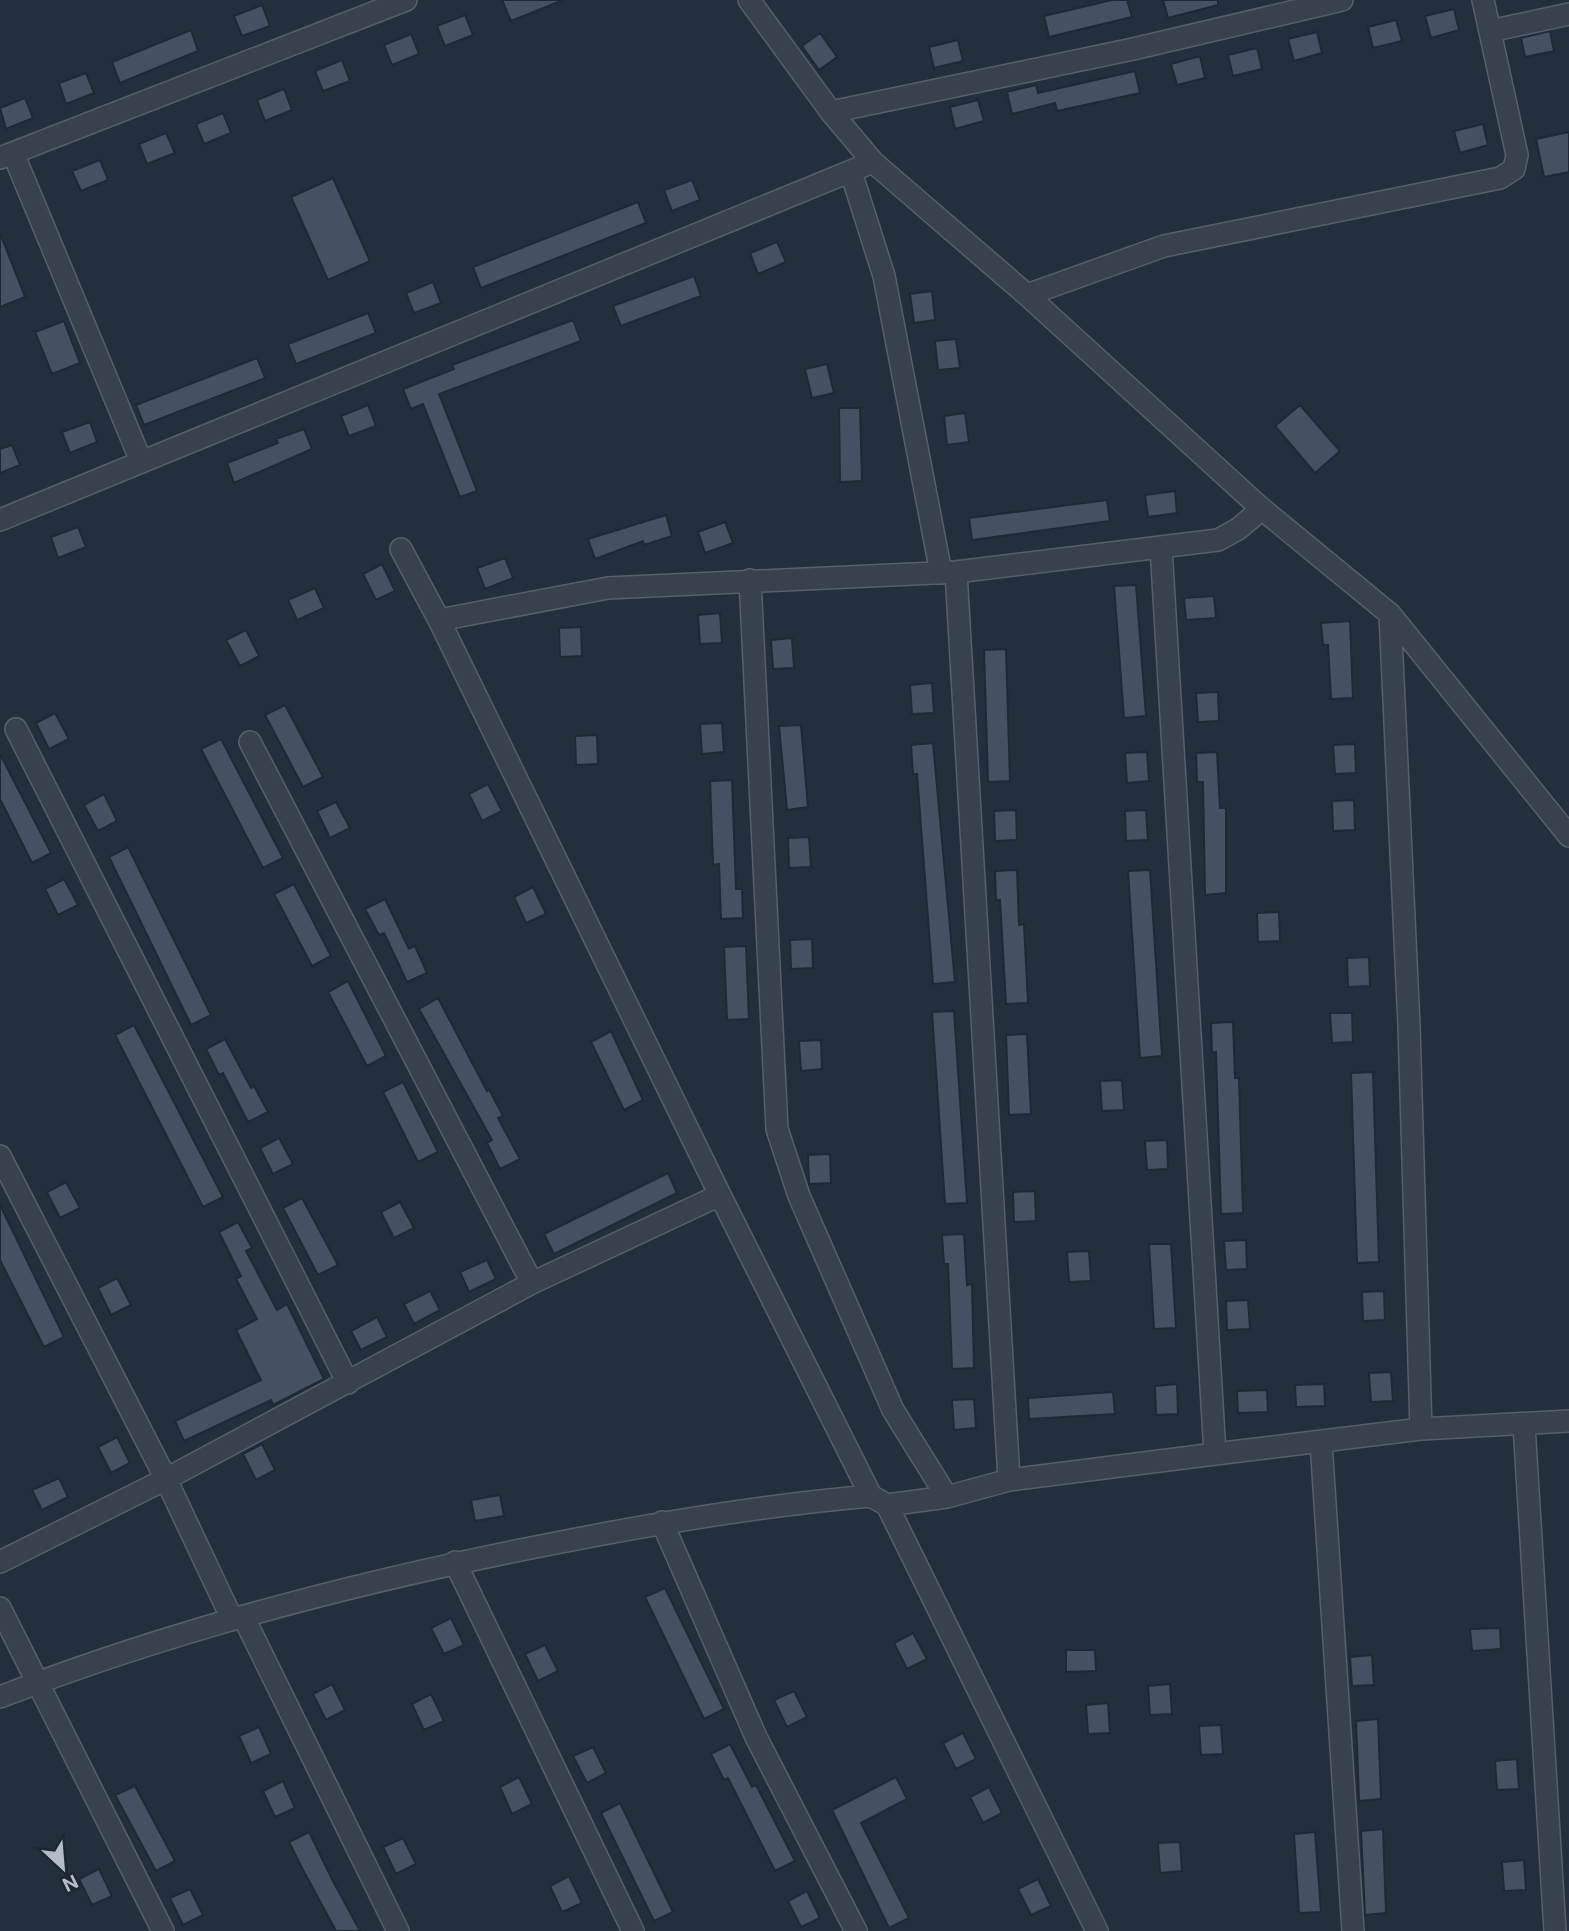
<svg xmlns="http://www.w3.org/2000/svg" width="1569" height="1931" viewBox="0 0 1569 1931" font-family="'Public Sans',sans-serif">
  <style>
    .building { fill: #455162; stroke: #1f2835; stroke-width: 2 }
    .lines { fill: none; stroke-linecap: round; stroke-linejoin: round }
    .minor-casing { stroke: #565f6c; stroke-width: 24 }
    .minor { stroke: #38414e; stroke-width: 21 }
  </style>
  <rect width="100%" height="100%" fill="#242f3e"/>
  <path class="building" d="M502,0H561V1L511,21Z
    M1112,0H1127L1132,17L1049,37L1044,16Z
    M1163,0H1218V5L1168,18Z
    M262,5L270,26L242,36L234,16Z
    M1454,9L1459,30L1431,38L1425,16Z
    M465,15L473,35L445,46L437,26Z
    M1396,20L1402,41L1373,48L1368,27Z
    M191,30L198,51L120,83L112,62Z
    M1550,31L1554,51L1525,57L1521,38Z
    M1317,32L1322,53L1294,61L1288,39Z
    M820,33L837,57L819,70L802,46Z
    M411,34L419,54L392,65L384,45Z
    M958,40L963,61L934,68L929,47Z
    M1257,48L1262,69L1233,76L1228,55Z
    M1200,56L1205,78L1177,85L1171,64Z
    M342,60L350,81L323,91L315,71Z
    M1135,71L1140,93L1057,111L1055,103L1012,114L1007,92L1036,85L1038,93Z
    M86,73L94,93L66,104L59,83Z
    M284,89L292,110L265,121L257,100Z
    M25,98L33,118L6,129L0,108Z
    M978,100L984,121L955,129L950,107Z
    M223,113L231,133L204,144L196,124Z
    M1483,124L1488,145L1460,153L1454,131Z
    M1569,132V172L1544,177L1536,139Z
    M166,133L175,153L147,164L139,144Z
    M100,160L108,180L81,191L72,171Z
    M333,178L370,261L328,280L291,197Z
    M692,180L700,200L672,211L664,190Z
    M638,202L646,223L481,288L473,267Z
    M0,233L25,297L0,307Z
    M777,242L786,262L758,274L750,253Z
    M694,276L701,296L621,326L613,306Z
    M433,282L441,303L414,313L406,293Z
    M932,291L935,320L914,323L910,294Z
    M368,313L376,333L296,364L288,344Z
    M573,320L581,341L439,394L477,491L460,497L423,404L411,409L403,389L454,369L452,365Z
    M64,321L80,363L52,374L35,332Z
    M956,339L960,368L938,370L935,341Z
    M257,358L265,378L144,425L136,405Z
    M827,364L834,393L812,398L805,369Z
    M368,405L376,426L349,436L341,416Z
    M1300,405L1340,451L1315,473L1275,426Z
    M839,408H860L862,481L840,482Z
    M965,413L969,442L947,445L944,416Z
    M90,422L97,442L70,453L62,432Z
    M304,429L312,449L234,483L227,463L278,443L276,439Z
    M12,445L20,465L0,473V449Z
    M1175,491L1177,513L1148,517L1145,495Z
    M1107,500L1110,521L972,540L969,518Z
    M666,515L672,536L644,545L643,541L595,559L588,539Z
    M725,522L733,543L705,553L698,532Z
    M78,527L86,547L58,558L51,537Z
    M505,558L513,578L485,589L477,568Z
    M382,564L395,591L376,600L363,574Z
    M1136,585L1146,716L1124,718L1114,586Z
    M315,588L324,608L297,620L288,600Z
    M1214,596L1216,618L1186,620L1184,598Z
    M720,613L722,643L700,644L698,615Z
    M1350,621L1353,698L1331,699L1328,645H1323L1321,623Z
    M581,627L582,656L560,657L559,628Z
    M246,630L259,656L240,666L226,640Z
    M792,638L794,668L773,669L771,640Z
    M1006,649L1010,781L988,782L984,650Z
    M932,683L934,713L912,714L910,685Z
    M1218,692L1219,721L1198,722L1196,693Z
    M285,705L323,777L303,787L265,715Z
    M55,713L69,739L49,749L36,723Z
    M722,723L724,752L702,754L700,724Z
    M801,725L808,807L787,810L779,726Z
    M597,735L598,764L576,765L575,736Z
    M221,739L283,858L263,868L201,749Z
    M933,743L955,982L933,984L917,774H913L911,745Z
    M1355,744L1356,773L1335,774L1333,745Z
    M1147,752L1149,781L1127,783L1125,753Z
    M1217,752L1220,808H1226V893L1205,895L1203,782H1197L1196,753Z
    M0,754L51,853L32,863L0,799Z
    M732,780L736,889H742L743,918L721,919L719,864L713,865L710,781Z
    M488,784L502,811L482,821L469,794Z
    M104,794L117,821L98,831L84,805Z
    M1354,800L1355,830L1333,831L1332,801Z
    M336,802L350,828L330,838L317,811Z
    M1016,810L1017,840L995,841L994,811Z
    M1146,810L1148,840L1126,841L1125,811Z
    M809,837L811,867L789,868L788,838Z
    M128,847L211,1015L191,1025L109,857Z
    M1017,870L1019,925L1024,924L1028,1003L1006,1004L1000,900H996L995,871Z
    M1150,870L1162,1056L1140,1058L1128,871Z
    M64,879L78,905L58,915L45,889Z
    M294,884L331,956L312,966L274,894Z
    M533,887L546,914L526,923L514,897Z
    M385,899L409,949L415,946L427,973L407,982L384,933L379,935L365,909Z
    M1279,912L1280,941L1258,942L1257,913Z
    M812,939L813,968L791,969L790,940Z
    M746,946L749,1019L727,1020L724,947Z
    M1369,957L1370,986L1348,987L1347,958Z
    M348,981L386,1056L367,1066L328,992Z
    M438,998L487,1091L489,1089L503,1116L498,1118L520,1159L500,1169L487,1143L492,1140L419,1009Z
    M954,1011L967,1203L945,1204L932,1012Z
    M1330,1013H1352L1353,1042L1332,1043Z
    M1233,1022L1235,1078H1239L1243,1213L1221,1214L1216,1052L1212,1053L1211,1023Z
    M134,1025L223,1197L203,1207L115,1035Z
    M611,1031L643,1100L624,1110L591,1042Z
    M1027,1034L1031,1114L1009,1115L1006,1035Z
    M225,1039L251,1088L254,1086L268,1112L248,1122L223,1073L219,1075L206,1049Z
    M821,1040L822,1069L801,1071L799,1041Z
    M1373,1072L1379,1262L1357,1263L1351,1073Z
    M1122,1080L1124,1110L1102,1111L1100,1081Z
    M403,1082L438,1152L418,1162L383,1092Z
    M279,1138L293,1164L273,1174L260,1148Z
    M1167,1140L1168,1169L1147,1170L1145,1141Z
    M830,1154L831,1183L809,1184L808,1155Z
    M668,1173L677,1193L554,1254L544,1234Z
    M66,1182L80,1208L60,1218L47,1192Z
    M1035,1191L1036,1221L1014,1222L1013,1192Z
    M302,1198L338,1265L318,1275L283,1208Z
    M400,1202L414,1228L394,1238L381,1212Z
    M0,1205L64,1337L44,1347L0,1260Z
    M238,1222L252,1248L246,1251L277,1310L287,1304L324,1379L273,1405L271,1400L184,1441L175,1421L261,1380L236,1330L257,1319L236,1279L241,1276L219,1232Z
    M964,1234L967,1285L972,1284L974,1368L952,1369L948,1264H944L942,1235Z
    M1246,1240L1247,1269L1226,1270L1224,1241Z
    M1149,1244H1171L1176,1328L1154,1329Z
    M1089,1251L1091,1281L1069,1282L1067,1252Z
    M487,1260L496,1279L469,1292L460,1272Z
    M117,1278L131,1305L111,1315L98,1288Z
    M430,1291L440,1310L414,1324L404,1304Z
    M1384,1291L1385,1320L1363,1321L1362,1292Z
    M1248,1300L1250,1329L1227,1330L1226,1301Z
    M377,1317L387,1337L361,1350L351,1331Z
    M1391,1372L1393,1401L1371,1402L1369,1373Z
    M1177,1384L1178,1414L1156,1415L1155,1386Z
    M1324,1384L1325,1406L1296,1407L1295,1385Z
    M1267,1390L1268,1412L1238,1413L1237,1391Z
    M1113,1392L1115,1414L1029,1419L1028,1398Z
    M974,1399L976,1428L954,1430L952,1400Z
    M117,1437L130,1463L111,1473L98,1447Z
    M262,1444L275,1470L256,1480L243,1454Z
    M59,1478L68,1497L42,1510L32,1490Z
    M500,1495L504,1516L475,1521L471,1500Z
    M665,1588L724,1709L704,1719L645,1597Z
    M451,1618L464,1645L444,1654L431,1628Z
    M1500,1628L1501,1649L1472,1651L1470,1629Z
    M913,1633L927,1659L907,1669L894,1643Z
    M545,1645L558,1671L538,1681L525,1654Z
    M1066,1650H1095L1096,1671L1066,1672Z
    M1372,1655L1374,1685L1352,1686L1350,1657Z
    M332,1684L345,1710L326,1720L313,1694Z
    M1170,1684L1172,1714L1150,1715L1148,1686Z
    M794,1691L807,1717L787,1727L774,1700Z
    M431,1694L444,1721L424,1730L412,1704Z
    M1108,1703L1110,1733L1088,1734L1086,1705Z
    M1378,1719L1381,1799L1359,1801L1356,1721Z
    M1221,1725L1223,1754L1201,1755L1199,1726Z
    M259,1727L271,1754L251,1763L239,1736Z
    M963,1733L976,1759L956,1769L943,1743Z
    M730,1744L752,1787L756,1785L795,1861L775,1871L728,1778L724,1780L711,1754Z
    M593,1747L606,1773L587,1783L573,1756Z
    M1517,1759L1519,1789L1497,1790L1495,1761Z
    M519,1777L532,1804L512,1814L500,1787Z
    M896,1777L907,1799L861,1823L909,1918L889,1928L832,1810Z
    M283,1781L295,1808L275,1817L263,1791Z
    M135,1786L175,1861L156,1871L115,1795Z
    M989,1787L1002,1813L983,1823L970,1797Z
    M620,1803L673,1912L654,1921L601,1813Z
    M1383,1829L1386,1913L1365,1915L1361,1831Z
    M309,1832L333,1881L360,1931H336L302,1868L289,1842Z
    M1315,1832L1321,1912L1299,1913L1294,1834Z
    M403,1838L416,1864L396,1874L383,1847Z
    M1180,1842L1182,1871L1160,1873L1158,1843Z
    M1524,1860L1526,1890L1504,1891L1502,1862Z
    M99,1869L112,1896L92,1905L79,1879Z
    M569,1876L582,1903L562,1912L550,1886Z
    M1038,1879L1051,1906L1031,1915L1018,1889Z
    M190,1889L203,1915L183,1925L170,1898Z
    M807,1891L820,1918L801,1927L788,1901Z"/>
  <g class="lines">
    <defs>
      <path id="minor" d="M749,0L831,112L873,162L1027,295L1262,509L1390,614L1569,836
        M1490,31L1569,14
        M831,112L1133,49L1342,0
        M13,153L141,461
        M0,158L406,0
        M851,172L884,276L941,573
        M1027,295L1164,246L1500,178L1514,169L1517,155L1483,0
        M0,520L873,162
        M1161,547L1215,1454
        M401,549L439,620L720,1195L871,1496
        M956,572L1009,1480
        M750,580L777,1129L799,1196L893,1410L947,1497
        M1390,614L1409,1026L1421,1429
        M439,620L608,588L956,572L1218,540L1238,529L1262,509
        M16,729L348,1383
        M250,742L532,1283
        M0,1156L166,1479L232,1619
        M1524,1425L1555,1931
        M1321,1442L1353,1931
        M887,1505L947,1497L1009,1480L1215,1454L1421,1429L1569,1421
        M662,1522L756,1737L856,1931
        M0,1562L166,1479L532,1283L720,1195
        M455,1562L633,1931
        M0,1608L163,1931
        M243,1616L398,1931
        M0,1697C178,1628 365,1580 551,1544C657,1523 764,1505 871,1496L887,1505L1097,1931"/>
    </defs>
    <use href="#minor" class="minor-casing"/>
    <use href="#minor" class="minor"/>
  </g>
  <g transform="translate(63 1868) rotate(154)" stroke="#1d2633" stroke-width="5" paint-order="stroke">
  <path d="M0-5L12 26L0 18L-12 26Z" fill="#b4bcc9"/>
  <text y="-10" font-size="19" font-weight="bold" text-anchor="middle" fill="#b4bcc9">N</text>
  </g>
</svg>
